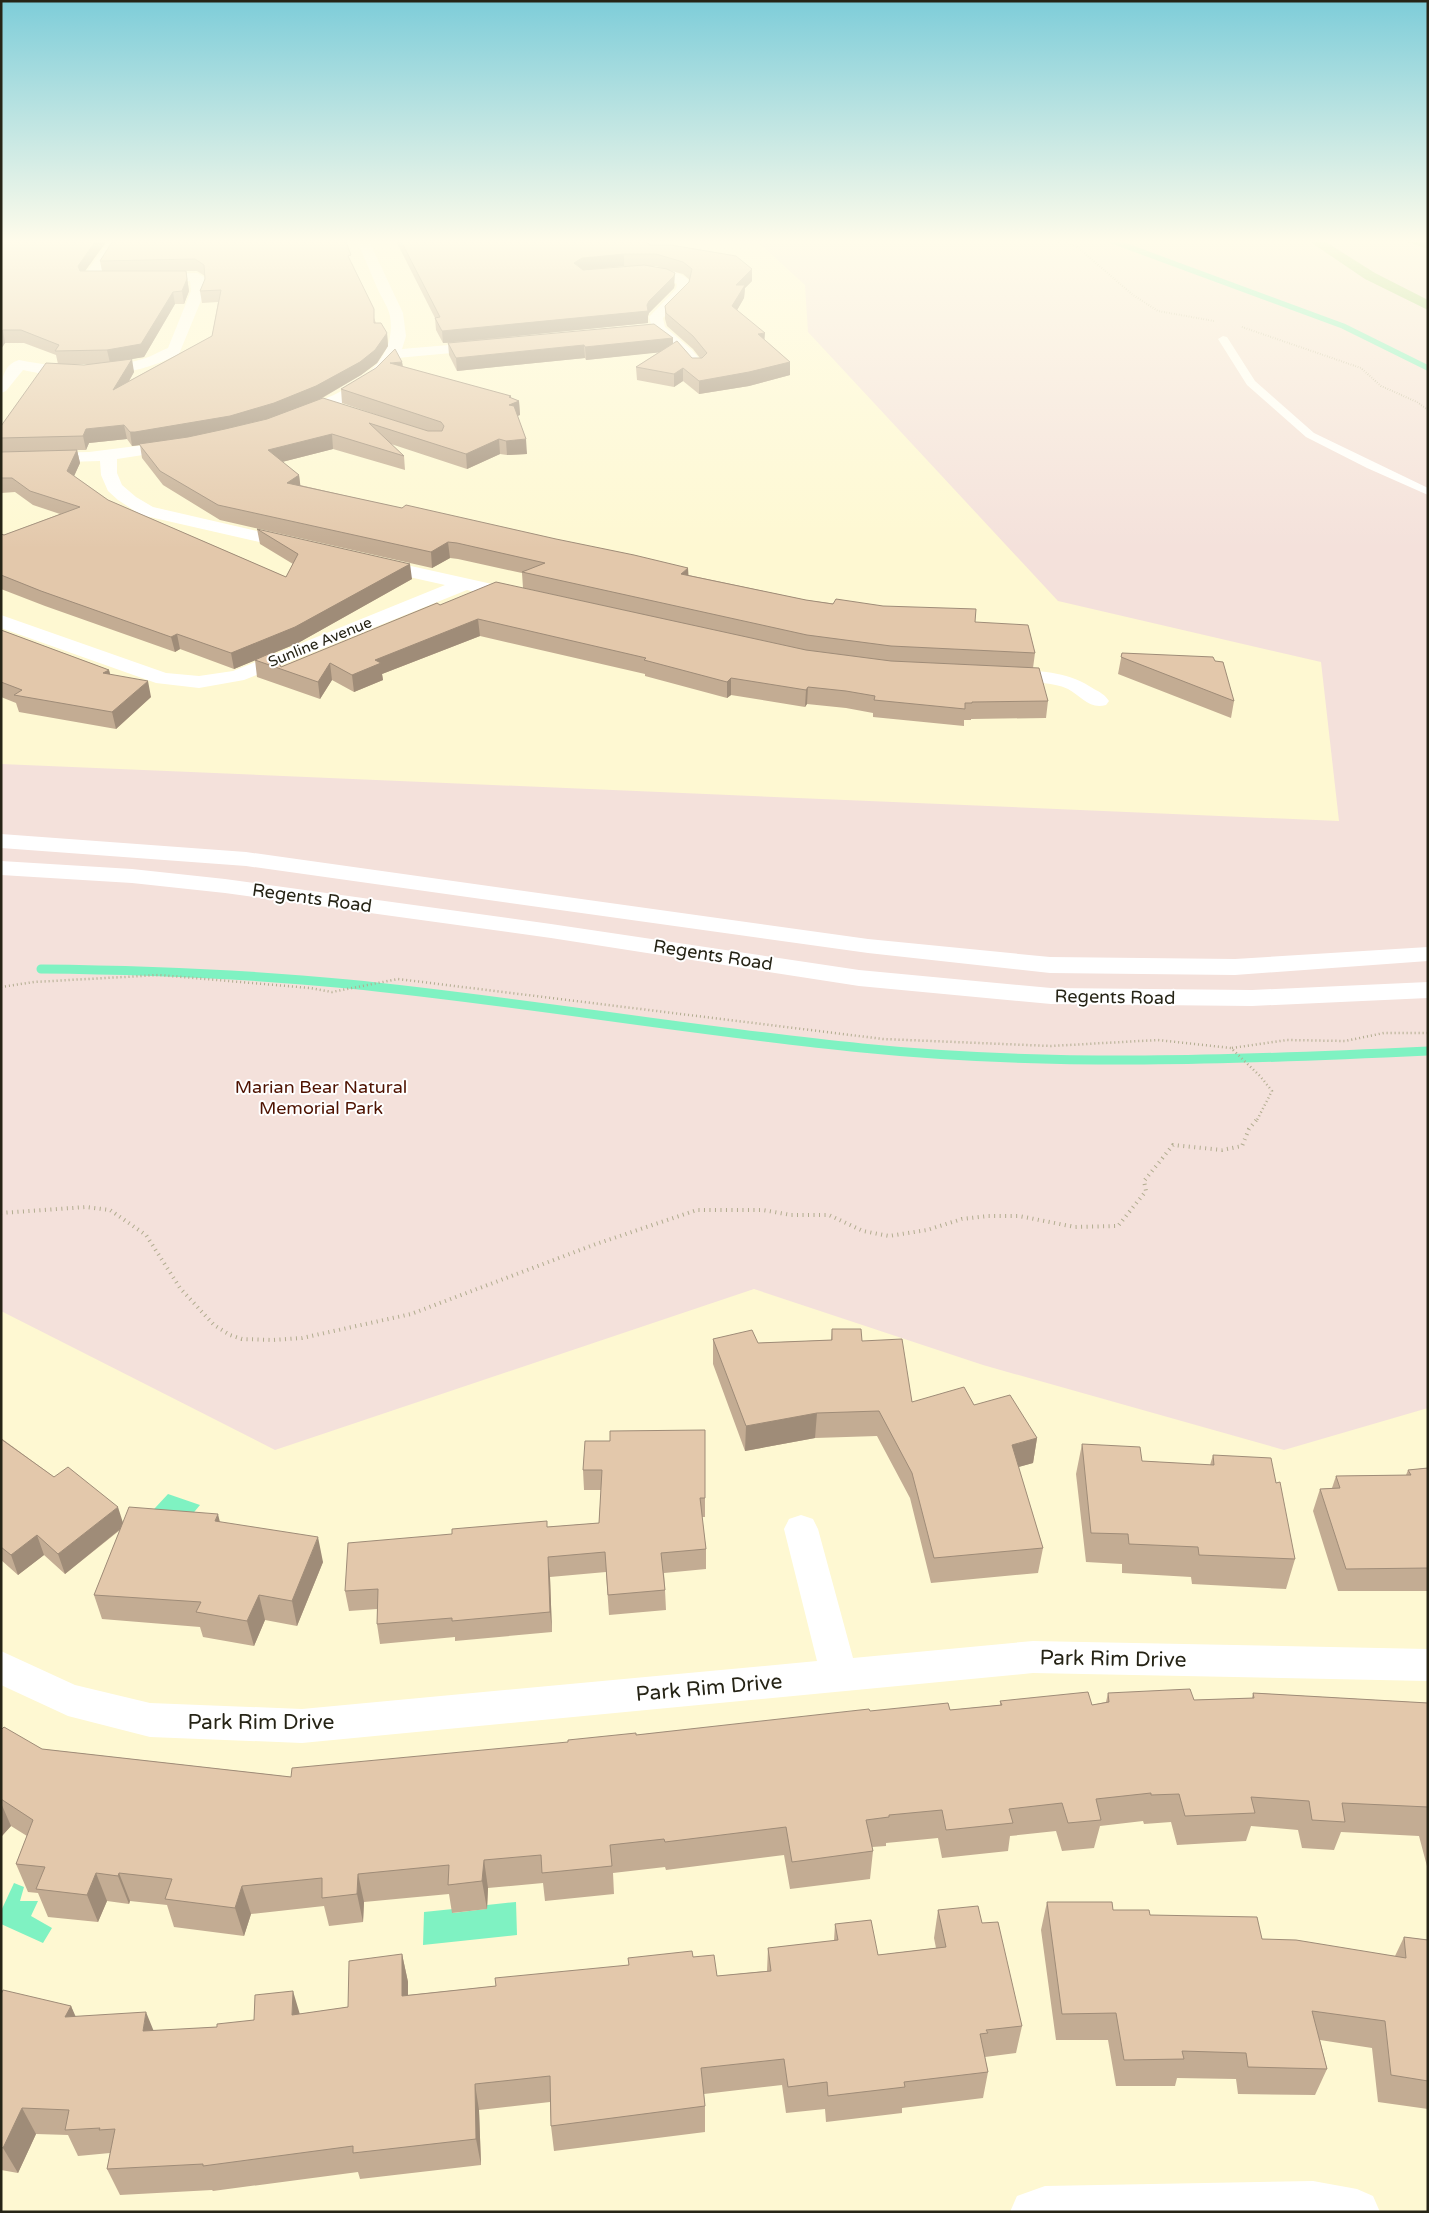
<svg xmlns="http://www.w3.org/2000/svg" width="1429" height="2213" viewBox="0 0 1429 2213" font-family="'Varela Round',sans-serif">
  <style>
    .green { fill: #f4e1db }
    .water { fill: #7ff2c2 }
    .lines { fill: none; stroke-linecap: round; stroke-linejoin: round }
    .stream-far1 { stroke: #7ff2c2; stroke-width: 5.5 }
    .stream { stroke: #7ff2c2; stroke-width: 9 }
    .path-far2 { stroke: #b1ac8f; stroke-width: 2; stroke-dasharray: 0.5 2; stroke-linecap: butt }
    .path-far1 { stroke: #b1ac8f; stroke-width: 2.5; stroke-dasharray: 1 3; stroke-linecap: butt }
    .path { stroke: #b1ac8f; stroke-width: 4; stroke-dasharray: 1 4.5; stroke-linecap: butt }
    .lane { fill: #fff; fill-rule: evenodd }
    .street { fill: #fff; fill-rule: evenodd }
    .secondary { fill: #fff; fill-rule: evenodd }
    .highway { fill: #a6d285; fill-rule: evenodd }
    .wall { fill: #c3ac93; fill-rule: evenodd }
    .shaded-wall { fill: #9f8c78 }
    .building { fill: #e3c8ab; stroke: #9f8c78 }
    .labels { text-anchor: middle; dominant-baseline: central; stroke-width: 4; stroke-linejoin: round; paint-order: stroke }
    .far-street-label { font-size: 15px; fill: #262416; stroke: #fff }
    .street-label { font-size: 18px; fill: #262416; stroke: #fff }
    .park-label { font-size: 18px; fill: #4e1201; stroke: #fff }
    .near-street-label { font-size: 21px; fill: #262416; stroke: #fff }
  </style>
  <rect width="100%" height="100%" fill="#fef8d2"/>
  <path class="green" d="M715,239H1414L1428,246V1408L1284,1450L983,1365L754,1289L275,1450L1,1311V764L1339,821L1321,662L1058,601L808,332L805,285L760,244Z"/>
  <path class="water" d="M168,1494L200,1505L190,1517L143,1521Z
    M14,1883L24,1887L20,1901H38L31,1916L52,1928L43,1943L1,1924V1911Z
    M516,1902L517,1935L423,1945L424,1912L453,1909V1913L486,1909L487,1905Z"/>
  <g class="lines">
    <path class="stream-far1" d="M1107,239L1343,326L1428,368"/>
    <path class="stream" d="M41,969C144,970 246,974 348,984C520,1001 690,1031 862,1048C1050,1067 1239,1060 1428,1051"/>
    <path class="path-far2" d="M1041,239L1075,245
      M1083,239L1075,245L1133,295L1158,311L1214,321
      M1242,327L1361,368L1381,386L1417,402L1428,410"/>
    <path class="path-far1" d="M1,987L34,982L159,975L310,988L332,992L398,979L883,1039L1051,1046L1158,1040L1231,1048L1260,1076L1272,1091L1257,1120
      M1232,1048L1287,1040L1345,1041L1384,1033H1428"/>
    <path class="path" d="M1,1213L86,1207L110,1210L146,1235L180,1288L214,1325L230,1335L242,1339L273,1340L302,1338L411,1314L596,1244L697,1210H763L791,1215H829L863,1231L889,1236L927,1230L962,1219L988,1216H1019L1075,1227L1118,1226L1146,1191L1144,1181L1173,1145L1222,1150L1242,1146L1249,1129L1258,1118"/>
    <path class="lane" d="M1223,336L1227,337L1255,381L1314,433L1428,488V495L1367,468L1306,437L1247,385L1218,339Z"/>
    <path class="street" d="M110,239H122L99,275L197,273L204,277L205,291L179,354C170,358 160,363 150,366C111,379 63,379 23,370L6,391L1,393C1,380 4,364 19,360C58,368 101,370 139,360C149,358 158,352 168,348L191,291L190,281L84,282L82,279Z
      M356,239H368L403,313L406,336L402,349L484,342L489,343L491,346L489,349L484,350L397,358C390,368 383,377 374,384C359,395 310,423 292,418L290,415L292,412C335,396 399,373 390,316C388,307 383,300 379,292C371,274 364,256 356,239Z
      M637,268C655,269 679,267 691,283L688,293L663,318L665,327L692,350L705,366L702,369H692L682,356L653,332L649,317L676,289L677,284L666,278L632,275L630,272L632,269Z
      M176,441L182,443L184,446L182,449L117,459V473L122,485L136,497L153,507L301,541L304,545L301,549L295,550L141,515L118,500L108,491L101,475L100,461L1,464V454L89,452Z
      M375,558L519,590L526,592L528,596L526,600L519,602L467,590L244,680L199,688L156,683L1,628V615L166,673L199,676L233,671L445,585L369,568L366,564L369,560Z
      M1004,669C1036,671 1067,670 1094,689C1100,692 1105,695 1109,701L1106,705C1090,710 1081,696 1068,689C1046,679 1020,685 997,679L994,675L997,671Z
      M801,1515L813,1519L818,1529L853,1658L1033,1641L1428,1649V1681L1033,1673L302,1743L150,1737L68,1716L1,1685V1651L75,1685L150,1703L302,1709L817,1661L784,1529L789,1519Z
      M1313,2181L1357,2189L1373,2196L1380,2212H1010L1017,2196L1045,2186Z"/>
    <path class="secondary" d="M1,834L246,852L868,939L1050,957L1235,959L1428,947V961L1235,975L1050,973L868,953L246,866L1,848Z
      M1,861L132,869L225,879L551,924L859,970L1051,988L1252,990L1428,982V998L1252,1006L1051,1004L859,986L551,938L225,893L132,883L1,875Z"/>
    <path class="highway" d="M1306,239H1321L1375,273L1428,300V310L1365,279Z
      M1407,239L1428,240V249L1408,242Z"/>
  </g>
  <path class="wall" d="M1,239H108L85,271H102L100,261L114,239L352,263L376,323L387,333L388,346L377,363L361,375L319,400L413,427L342,403L341,389L402,362L403,367L511,398L519,401L520,415L517,416L527,454L507,455L500,454L467,469L391,444L404,456L405,470L333,449L282,462L299,475L300,485L688,575L806,600L975,622L1035,653L1033,668L1048,701L1046,718L971,719V720H964V726L873,717V713L846,708L807,704L805,707L731,695L727,698L645,676V674L480,636L382,674L383,680L354,692L332,680L320,699L257,677L255,660L234,669L180,649L175,652L45,606L1,589V534L4,535L60,514L33,505L15,492L1,493V426L58,364L56,355L24,343H5L1,349ZM186,271H197L205,276V279L200,291L202,303L218,302L212,336L129,381L134,372L130,359L144,357L175,304H184L189,291ZM58,364H96L84,365ZM127,439L132,446L140,445L142,458L163,485L220,520L432,568L450,558L458,559L522,573L523,588L636,613L440,605L281,667L274,653L298,643L412,579L257,529L260,544L293,564L286,577L108,500L74,476L80,463L77,450H86L89,443Z
    M395,239H644L650,245L752,281L745,288L744,298L737,310L765,340L790,362V375L749,386L699,394L683,381L674,387L637,380L636,367L659,352L586,360L585,358L457,371L449,355L448,343H443L436,330L435,318ZM624,266H635L594,269ZM649,266H656L665,269ZM668,270L683,274L690,280L689,282L665,306V319L667,326L693,349L700,358H692L673,344V338L509,337L648,323V316L649,313L674,288L675,285Z
    M1,630L109,670L110,674L151,697L116,729L19,712L16,703L1,697Z
    M1122,653L1215,661L1234,701L1231,718L1118,674Z
    M832,1329L862,1341L912,1402L974,1405L1037,1438L1033,1463L1018,1467L1043,1548L1038,1573L931,1583L910,1498L877,1436L815,1438L745,1451L713,1364V1339L758,1343L831,1340Z
    M705,1430V1517H702L706,1549V1569L664,1573L665,1590L666,1610L609,1615L606,1572L550,1577L552,1632L455,1641V1637L380,1644L377,1624V1609L349,1611L345,1591L547,1527L599,1523L601,1490H584L583,1470L610,1441Z
    M1,1438L54,1477L123,1522H220L323,1562L297,1626L265,1620L254,1646L203,1637L200,1627L102,1619L94,1595L120,1530L65,1574L44,1555L18,1575L1,1560Z
    M1082,1444L1142,1461L1210,1465L1213,1455L1276,1483L1295,1559L1286,1589L1192,1584L1191,1577L1122,1573V1564L1086,1562L1076,1474Z
    M1428,1468V1591H1338L1313,1511L1320,1489L1332,1488L1336,1476L1406,1475L1408,1470Z
    M1108,1693L1194,1700L1252,1698L1253,1693L1428,1703V1870L1419,1836L1341,1832L1334,1850L1302,1848L1298,1830L1251,1826L1246,1841L1177,1845L1171,1822L1144,1824L1143,1821L1100,1826L1094,1848L1062,1851L1056,1831L1010,1836L1008,1851L942,1858L938,1838L886,1843V1846L872,1847L873,1851L870,1879L790,1889L784,1855L666,1870L665,1867L613,1873L614,1894L545,1901L543,1883L488,1888L487,1909L452,1913L449,1894L364,1902L363,1922L329,1926L324,1906L251,1914L244,1936L174,1927L167,1905L130,1901L129,1904L107,1901L98,1922L48,1917L38,1893L28,1892L16,1864L27,1836L11,1826L1,1837V1730L42,1749L291,1777L636,1735L870,1711L950,1710L1000,1705V1701L1092,1705L1106,1702Z
    M1047,1902L1113,1910L1150,1915L1262,1939L1395,1956L1404,1937L1428,1940V2109L1378,2102L1372,2048L1320,2040L1327,2069L1315,2095L1238,2094L1236,2079L1177,2078L1175,2086H1116L1108,2040H1056L1041,1930Z
    M938,1910L982,1923L1022,2026L1016,2053L985,2057L988,2072L983,2098L902,2108V2113L826,2122L825,2109L786,2113L782,2085L704,2094L705,2106V2132L554,2151L551,2126L550,2102L479,2110L481,2165L360,2179L358,2172L213,2191L212,2190L120,2195L107,2169L110,2153L78,2156L68,2135L36,2134L18,2173L1,2170V1994L71,2006L75,2017L154,2031L217,2027L300,2014L348,2007L402,1954L408,1982V1995L496,1986L628,1965L693,1957L717,1976L767,1971L768,1948L834,1941L835,1924L878,1955L936,1948L934,1938Z"/>
  <path class="shaded-wall" d="M97,239H108L80,278L78,266Z
    M624,254V266L583,270L574,263L582,258Z
    M752,269V281L745,288L744,298L732,319V306L736,285Z
    M186,271L189,291L184,304L182,291Z
    M675,273L674,288L649,313L648,316V323L443,343L442,331L649,301Z
    M173,292L175,304L144,357L110,363L107,350Z
    M3,330L5,343L1,349V332Z
    M387,333L388,346L377,363L361,375L318,400L276,417L232,430L140,445L139,444L140,445L132,446L130,432Z
    M765,333L764,346L758,334Z
    M673,338V351L586,360L585,347Z
    M584,345L585,358L457,371L456,358Z
    M132,359L134,372L116,404L113,390Z
    M402,362L404,376L390,363Z
    M790,362V375L749,386L699,394V381Z
    M683,368V381L674,387V374Z
    M511,396V404L519,401L520,415L510,419L509,397Z
    M124,425L127,439L89,443L86,450L83,436L86,429Z
    M332,434L333,449L270,465L268,450Z
    M499,439L500,454L467,469L466,454Z
    M526,439L527,454L507,455L506,441Z
    M77,450L80,463L70,485L67,471Z
    M299,475L301,490L287,483Z
    M448,542L450,558L432,568L431,552Z
    M410,564L412,579L298,643L234,669L231,653Z
    M688,568L689,583L681,574Z
    M478,619L480,636L382,674L383,680L354,692L352,675L375,660Z
    M177,634L180,649L175,652L171,637Z
    M330,663L332,680L320,699L318,682Z
    M109,670L113,686L103,673Z
    M731,678V695L727,698V682Z
    M148,681L151,697L116,729L112,712Z
    M808,687L807,704L805,707L806,690Z
    M817,1413L815,1438L745,1451L746,1426Z
    M1037,1438L1033,1463L1008,1470L1012,1445Z
    M118,1507L124,1526L65,1574L58,1554Z
    M218,1514L224,1539L215,1521Z
    M37,1535L44,1555L18,1575L11,1555Z
    M318,1537L323,1562L297,1626L292,1601Z
    M548,1557L550,1577L552,1632L550,1612Z
    M259,1595L265,1620L254,1646L247,1621Z
    M1,1803L11,1826L1,1837Z
    M484,1860L488,1888L487,1909L482,1881Z
    M96,1873L107,1901L98,1922L87,1895Z
    M119,1873L130,1901L129,1904L118,1876Z
    M358,1874L364,1902L363,1922L357,1894Z
    M242,1886L251,1914L244,1936L235,1908Z
    M402,1954L408,1982V2023L402,1996Z
    M293,1991L301,2018L292,2015Z
    M71,2006L83,2033L65,2017Z
    M146,2012L157,2039L143,2031Z
    M475,2084L479,2110L481,2165L476,2139Z
    M22,2108L36,2134L18,2173L3,2148Z"/>
  <path class="building" d="M1,239H97L78,266L80,271H186L187,279L182,291L173,292L141,344L107,350L55,351L59,345L21,330H3L1,332Z
    M114,239H345L351,255L348,256L374,309V323H381L387,333L375,350L360,362L316,386L274,403L230,416L135,432H130L124,425L86,429L83,436L1,438V426L46,363L84,365L132,359L113,390L212,336L221,290L200,291L205,279L204,265L195,259L100,261Z
    M400,239H644L650,245H671L736,256L752,269L736,285H745L732,306L765,333L758,334L790,362L749,372L699,381L683,368L674,374L636,367L677,341L692,358H702L707,353L693,336L666,313L665,306L689,282L692,269L683,262L656,254H624L594,257L582,258L574,263L583,270L644,265L667,269L675,273L674,276L649,301L647,305L648,311L442,331L435,318L440,317Z
    M654,324L673,338L585,347L584,345L456,358L448,343Z
    M395,349L402,362L390,363L511,396L509,397L519,401L509,405L514,406L526,439L506,441L499,439L466,454L369,423L404,456L332,434L268,450L299,475L287,483L402,508L406,505L556,539L634,555L688,568L681,574L806,600L833,604L836,599L883,606L976,609L975,622L1028,625L1035,653L891,646L807,635L522,572L545,563L457,543L448,542L431,552L218,505L160,471L139,444L188,437L225,429L267,419L323,398L428,431H442L444,426L441,422L341,389L376,368Z
    M77,450L67,471L108,500L286,577L298,554L257,529L410,564L295,627L231,653L177,634L171,637L41,591L1,575V534L4,535L80,507L30,491L12,478H1V452Z
    M496,582L806,650L891,661L1039,668L1048,701L972,702V703H965V709L874,700L875,696L846,691L808,687L806,690L731,678L727,682L644,660L646,658L478,619L375,660L381,663L352,675L330,663L318,682L255,660L273,652L281,667L437,603L440,605Z
    M1,630L109,670L103,673L148,681L112,712L14,695L22,690L1,682Z
    M1122,653L1213,657L1215,661L1223,662L1234,701L1121,657Z
    M832,1329H861L862,1341L902,1339L912,1402L964,1387L974,1405L1010,1395L1037,1438L1012,1445L1043,1548L934,1558L912,1473L879,1411L817,1413L746,1426L713,1339L752,1330L758,1343L832,1340Z
    M705,1430V1498H700L706,1549L661,1553L665,1590L608,1595L605,1552L548,1557L550,1612L452,1621V1618L377,1624L378,1589L345,1591L348,1543L452,1534V1529L547,1521V1527L599,1523L602,1470H583L585,1441H610V1431Z
    M1,1439L54,1477L68,1467L118,1507L58,1554L37,1535L11,1555L1,1547Z
    M1082,1444L1140,1447L1142,1461L1214,1465L1213,1455L1271,1458L1276,1483L1280,1482L1295,1559L1199,1555L1198,1547L1129,1544L1128,1534L1091,1533Z
    M1428,1468V1568L1346,1569L1320,1489L1340,1488L1336,1476L1411,1475L1408,1470Z
    M129,1507L218,1514L215,1521L318,1537L292,1601L259,1595L247,1621L196,1612L201,1602L94,1595Z
    M1190,1689L1194,1700L1254,1698L1253,1693L1428,1703V1807L1342,1803L1345,1822L1312,1820L1309,1801L1251,1797L1255,1813L1185,1816L1179,1794L1151,1795V1793L1096,1799L1101,1820L1068,1823L1062,1803L1009,1809L1013,1823L946,1830L942,1810L889,1815V1817L866,1820L873,1851L792,1862L786,1827L665,1842L664,1839L610,1845L612,1866L542,1873L541,1855L484,1860L482,1881L448,1885L449,1865L358,1874L357,1894L322,1898V1878L242,1886L235,1908L165,1899L172,1879L119,1873L118,1876L96,1873L87,1895L36,1889L45,1867L16,1864L33,1820L1,1799V1730L4,1727L42,1749L291,1777L292,1768L568,1742V1740L636,1733V1735L869,1709L870,1711L948,1703L950,1710L1002,1705L1000,1701L1088,1692L1092,1705L1109,1702L1108,1693Z
    M1047,1902H1112L1113,1910H1149L1150,1915L1257,1917L1262,1939L1296,1940L1406,1958L1404,1937L1428,1940V2081L1391,2075L1385,2021L1312,2011L1327,2069L1248,2067L1246,2053L1182,2051L1184,2059L1124,2060L1116,2013L1062,2014Z
    M978,1906L982,1923L998,1922L1022,2026L986,2030L988,2033L980,2034L988,2072L904,2082L905,2087L828,2096L827,2082L788,2087L784,2059L701,2068L705,2106L551,2126L550,2076L475,2084L476,2139L353,2153V2146L203,2166V2164L107,2169L115,2129L99,2130L100,2128L65,2130L69,2110L22,2108L3,2148L1,2147V1994L3,1990L71,2006L65,2017L146,2012L143,2031L217,2027V2024L254,2020L255,1995L293,1991L292,2015L348,2007L349,1961L402,1954V1996L496,1986L495,1978L629,1965L628,1958L692,1951L693,1957L714,1955L717,1976L771,1971L768,1948L838,1940L835,1924L871,1920L878,1955L946,1947L938,1910Z"/>
  <linearGradient id="sky" x2="0" y2="1"><stop stop-color="#7ecdd9"/><stop offset="0.44" stop-color="#fffceb"/><stop offset="1" stop-color="#fffceb" stop-opacity="0"/></linearGradient>
  <rect width="1429" height="549" fill="url(#sky)"/>
  <g class="labels">
    <g class="far-street-label">
      <text transform="translate(320 642) rotate(-22)">Sunline Avenue</text>
    </g>
    <g class="street-label">
      <text transform="translate(312 898) rotate(8)">Regents Road</text>
      <text transform="translate(713 955) rotate(9)">Regents Road</text>
      <text transform="translate(1115 997) rotate(1)">Regents Road</text>
    </g>
    <g class="park-label">
      <text x="321" y="1087">Marian Bear Natural<tspan x="321" dy="21">Memorial Park</tspan></text>
    </g>
    <g class="near-street-label">
      <text transform="translate(1113 1659) rotate(1)">Park Rim Drive</text>
      <text transform="translate(709 1688) rotate(-5)">Park Rim Drive</text>
      <text x="261" y="1722">Park Rim Drive</text>
    </g>
  </g>
  <rect width="1429" height="2213" fill="none" stroke="#262416" stroke-width="5"/>
</svg>
